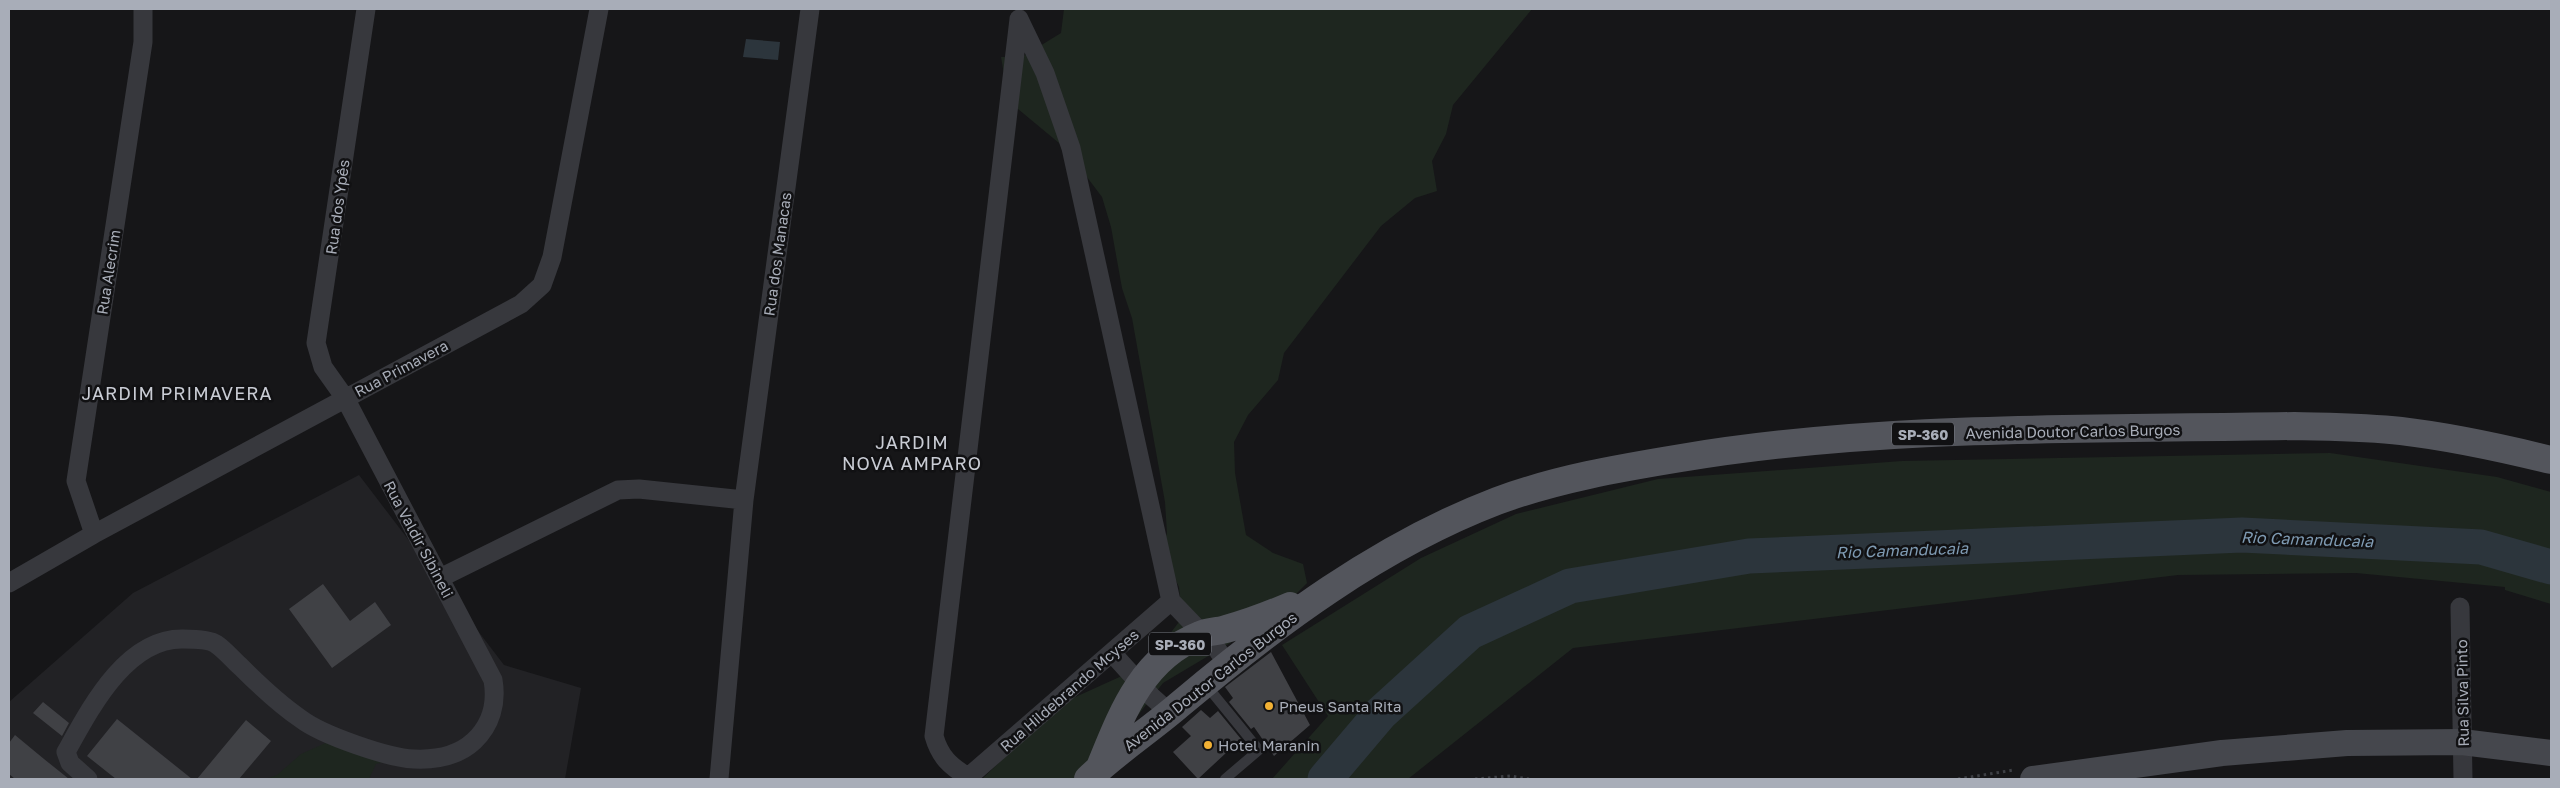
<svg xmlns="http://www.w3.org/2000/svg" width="2560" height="788" viewBox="0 0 2560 788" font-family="'Golos Text',sans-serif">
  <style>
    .built { fill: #222225 }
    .green { fill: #1e261f }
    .water { fill: #2c353c }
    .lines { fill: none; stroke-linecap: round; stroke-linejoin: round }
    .river { stroke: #2c353c; stroke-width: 35 }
    .building { fill: #404145 }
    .path { stroke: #3d3f44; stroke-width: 3; stroke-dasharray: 2.5 4; stroke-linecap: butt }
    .lane { stroke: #37383d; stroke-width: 10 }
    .street { stroke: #37383d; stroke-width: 19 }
    .secondary { stroke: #45474d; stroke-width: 26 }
    .primary { stroke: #53555c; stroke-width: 28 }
    .poi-dot { fill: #f2b134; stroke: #111113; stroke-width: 2 }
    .labels { text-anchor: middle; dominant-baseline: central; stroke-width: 5; stroke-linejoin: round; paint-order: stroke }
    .shield { fill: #111113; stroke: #7b7e86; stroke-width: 1 }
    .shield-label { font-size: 14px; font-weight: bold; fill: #a8adb8 }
    .street-label { font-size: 15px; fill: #a8adb8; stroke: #111113 }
    .poi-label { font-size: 15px; fill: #a8adb8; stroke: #111113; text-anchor: start }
    .water-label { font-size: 16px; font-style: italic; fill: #7f9bb3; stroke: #111113 }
    .quarter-label { font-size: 18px; letter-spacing: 1px; fill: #c9ccd4; stroke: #111113 }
  </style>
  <rect width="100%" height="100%" fill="#161618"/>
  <path class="built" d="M359,475L504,665L581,688L565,779H9V702L133,593Z"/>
  <path class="green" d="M1064,9H1532L1453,105L1446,134L1432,161L1437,191L1415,198L1381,226L1284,353L1278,380L1248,415L1234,442L1235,473L1246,535L1273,553L1303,564L1307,583L1272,618L1163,683L1101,763L1082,779H982L1060,704L1146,665L1182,618L1179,587L1161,550L1167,533L1165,502L1132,318L1122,288L1111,227L1102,197L1065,148L1018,109L1005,80L1001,57H1022L1061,33Z
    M2330,453L2497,477L2551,492V604L2505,590V587L2356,573L2178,575L1573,648L1408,779H1272L1328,716L1282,645L1421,558L1516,514L1658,479L1902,461Z
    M330,741L384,762L376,764L369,779H266L277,775L301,754Z"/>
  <path class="water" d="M746,39L780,42L778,60L743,57Z"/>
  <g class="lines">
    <path class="river" d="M1325,779L1381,713L1470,632L1570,586L1749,556L2242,535L2481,547L2551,567"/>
  </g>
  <path class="building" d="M323,584L350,621L375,602L391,625L332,668L289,609Z
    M1271,652L1310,725L1274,756L1254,727L1251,729L1229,702L1233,698L1225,687Z
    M43,702L69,723L62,736L33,713Z
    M1201,710L1210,718L1218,711L1241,739L1198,779L1173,752L1191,736L1182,727Z
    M117,719L192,779H116L87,756Z
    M246,720L271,741L239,779H197Z
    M15,735L44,759L69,779H15L9,774V743Z"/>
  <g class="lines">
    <path class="path" d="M1475,779L1510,776L1529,779
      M1958,779L2014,770"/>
    <path class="lane" d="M1206,685L1259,750L1225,779"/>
    <path class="street" d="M1019,19L1045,73L1071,148L1171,601L1217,649L1227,664
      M94,534L76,481L143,42V9
      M440,578L618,490L639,489L744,500
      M9,583L94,534L521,304L542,285L552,257L599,9
      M2460,607L2463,779
      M1112,653L1151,696L1170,713
      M968,777C950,766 940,757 934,736L1019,19
      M88,779L70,763L66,752C90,709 126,638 183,639C191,639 209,639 216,644C225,650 233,660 241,667C260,686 279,704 301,719C322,735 388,758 414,759C436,760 458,756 474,741C491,725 497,703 493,680L345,398L323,367L316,343L366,9
      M719,779L744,500L810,9
      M966,779L1171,601"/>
    <path class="secondary" d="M2033,779L2222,753L2347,743L2462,742L2551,753"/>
    <path class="primary" d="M1100,767C1122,713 1142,658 1200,635C1208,631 1217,632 1226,629C1248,623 1269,615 1290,606
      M1088,779C1116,752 1150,730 1179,705C1275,624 1379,546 1497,501C1556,479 1620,468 1681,458C1883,424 2091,430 2294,426C2330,427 2366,427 2401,431C2452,437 2502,448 2551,460"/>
  </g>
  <g class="poi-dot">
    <circle cx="1269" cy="706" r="5"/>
    <circle cx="1208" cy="745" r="5"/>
  </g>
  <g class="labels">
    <g class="shield">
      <rect x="1892" y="422.5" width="62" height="23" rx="4"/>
      <rect x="1149" y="632.5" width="62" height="23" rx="4"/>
    </g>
    <g class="shield-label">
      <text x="1923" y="434">SP-360</text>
      <text x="1180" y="644">SP-360</text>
    </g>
    <g class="street-label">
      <text transform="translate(337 207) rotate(-82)">Rua dos Ypês</text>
      <text transform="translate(777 254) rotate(-82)">Rua dos Manacas</text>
      <text transform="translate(108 272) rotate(-81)">Rua Alecrim</text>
      <text transform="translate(401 368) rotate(-28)">Rua Primavera</text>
      <text transform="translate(2073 431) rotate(-1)">Avenida Doutor Carlos Burgos</text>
      <text transform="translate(419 539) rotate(62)">Rua Valdir Sibineli</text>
      <text transform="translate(1210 681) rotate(-38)">Avenida Doutor Carlos Burgos</text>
      <text transform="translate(1069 690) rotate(-41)">Rua Hildebrando Mcyses</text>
      <text transform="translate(2462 693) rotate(-91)">Rua Silva Pinto</text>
    </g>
    <g class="poi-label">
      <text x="1279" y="706">Pneus Santa Rita</text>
      <text x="1218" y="745">Hotel Maranin</text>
    </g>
    <g class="water-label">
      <text transform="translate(2307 539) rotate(2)">Rio Camanducaia</text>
      <text transform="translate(1902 550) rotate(-2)">Rio Camanducaia</text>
    </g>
    <g class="quarter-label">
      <text x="177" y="393">JARDIM PRIMAVERA</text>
      <text x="912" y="442">JARDIM<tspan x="912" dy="21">NOVA AMPARO</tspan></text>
    </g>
  </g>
  <rect width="2560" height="788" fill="none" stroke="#a8adb8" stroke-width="20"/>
</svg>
